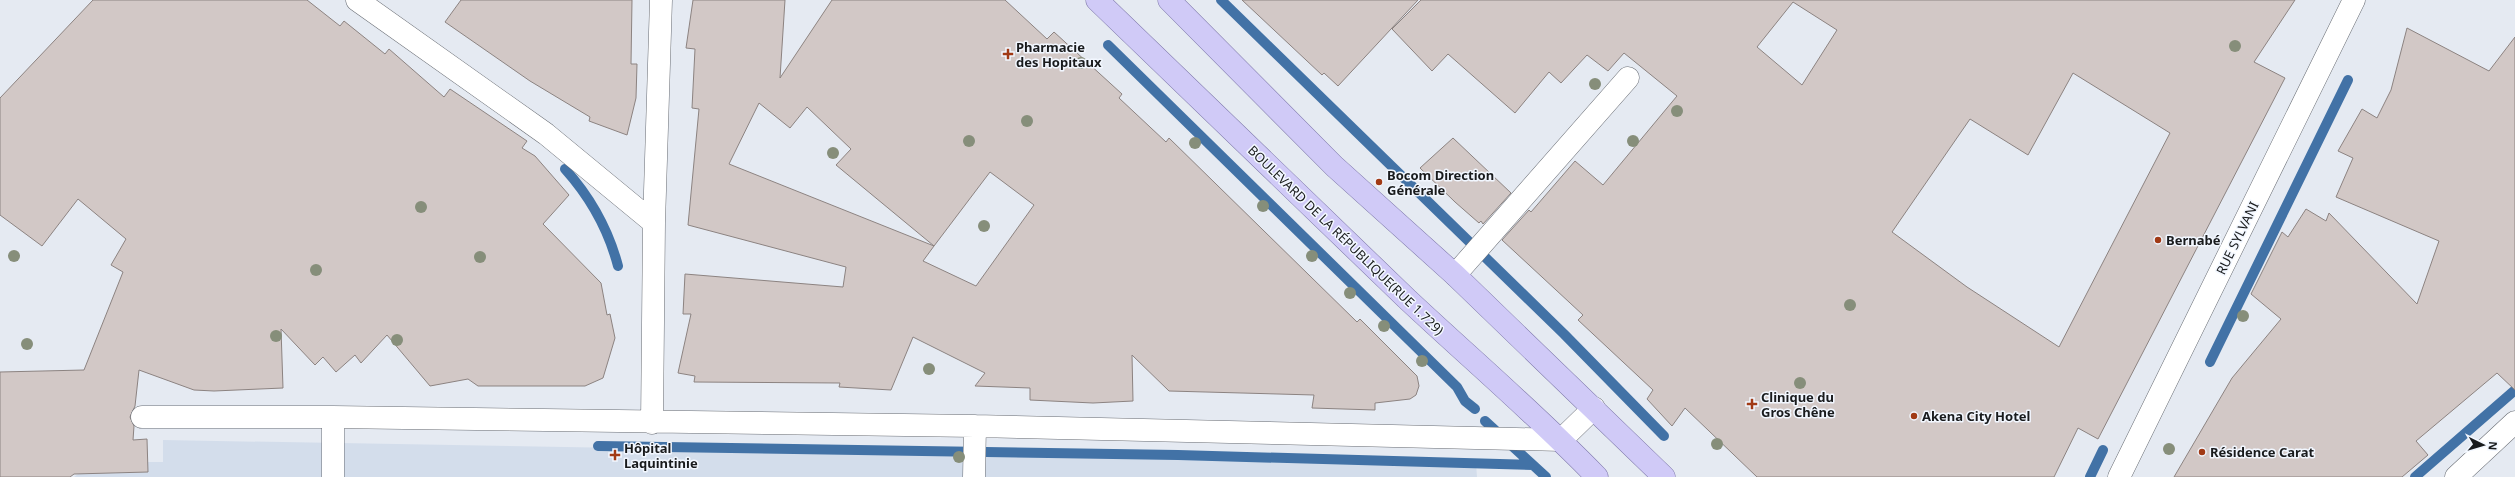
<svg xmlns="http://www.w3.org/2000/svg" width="2515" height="477" viewBox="0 0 2515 477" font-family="'Noto Sans',sans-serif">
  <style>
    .built { fill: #d3ddeb }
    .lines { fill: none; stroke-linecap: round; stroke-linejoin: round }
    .stream { stroke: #4272a6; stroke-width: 10 }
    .building { fill: #d2c8c6; stroke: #8c8381; fill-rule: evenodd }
    .minor-casing { stroke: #696d74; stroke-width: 23 }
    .major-casing { stroke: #7b75a7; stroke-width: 23 }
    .minor { stroke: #fff; stroke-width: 22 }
    .major { stroke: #d0caf7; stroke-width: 22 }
    .tree { fill: #868e7a }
    .poi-dot { fill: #a13a15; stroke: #f2f7ff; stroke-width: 1.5 }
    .labels { text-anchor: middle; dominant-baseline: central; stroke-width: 3; stroke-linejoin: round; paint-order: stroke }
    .poi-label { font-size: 13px; font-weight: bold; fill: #191b1d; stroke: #f2f7ff; text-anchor: start }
    .street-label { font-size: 13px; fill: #191b1d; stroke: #f2f7ff }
  </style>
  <rect width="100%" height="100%" fill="#e5eaf2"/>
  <path class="built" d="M163,440L1476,463L1477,477H74L84,470L87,473H115L147,462H163Z"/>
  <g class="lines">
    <path class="stream" d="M1221,0L1564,334L1664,436
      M1108,45L1457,387L1465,401L1475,409
      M565,169C591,198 608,228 618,266
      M2210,362L2348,80
      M1485,421L1546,477
      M598,446L1178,455L1533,465
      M2090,477L2103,450
      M2415,477L2515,390"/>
  </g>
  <path class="building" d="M93,0H307L340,26L344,21L385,54L389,49L444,97L450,89L527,141L522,148L535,156L569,195L543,224L601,283L607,315L610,314L615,338L603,378L585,386H478L468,379L430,386L387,335L361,363L355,355L336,372L323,357L315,365L281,329L283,388L214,391L194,390L139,370L135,406L130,417L134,426L133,440L147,439L148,472L74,474L70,477H0V372L84,370L123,272L111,265L126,239L78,199L42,246L0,215V98Z
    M461,0H632L631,64H637L636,98L627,135L589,121L590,117L530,81L445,22Z
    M693,0H785L780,78L832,0H1005L1047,39L1054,32L1122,94L1119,98L1166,142L1169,138L1357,322L1360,319L1417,376L1419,386L1416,395L1410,399L1375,403V410L1312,408L1314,395L1169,391L1132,355L1133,401L1093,403L1030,400V388L975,386L985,373L913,337L891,390L839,387L840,383L694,382L695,376L678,373L691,314H683L685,274L843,287L846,267L688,225L699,109L692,108L695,49L686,48ZM759,103L790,128L807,107L851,149L836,165L934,246L990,172L1034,205L976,286L923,261L934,246L729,164Z
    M1242,0H1418L1338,86L1324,73L1322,75Z
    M1421,0H2295L2254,62L2285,78L2098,439L2078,428L2054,477H1757L1685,408L1672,426L1647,399L1653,390L1578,320L1583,315L1502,240L1529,210L1531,212L1575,161L1603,185L1677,96L1624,53L1608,71L1587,55L1561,83L1549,72L1515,113L1448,54L1432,71L1392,29ZM1793,2L1837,30L1802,85L1757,47ZM2073,73L2170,133L2059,347L1967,287L1892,232L1970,119L2028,155Z
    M2407,28L2489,71L2515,37V390L2497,373L2416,441L2428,455L2402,477H2174L2232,378L2281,319L2251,294L2282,232L2288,237L2306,209L2326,221L2329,213L2417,304L2439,241L2336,197L2353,158L2338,151L2362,109L2377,118L2391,90Z
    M1453,138L1511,193L1483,224L1481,221L1479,223L1455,202L1420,168Z"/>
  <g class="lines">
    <defs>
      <path id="minor" d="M357,0L546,134L654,223
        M1455,275L1628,78
        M142,417H333L975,426L1561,440L1594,408
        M652,423L654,223L661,0
        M333,477V417
        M974,477L975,426
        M2119,477L2354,0
        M2456,477L2515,422"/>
      <path id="major" d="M1097,0C1200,100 1303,200 1407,299C1470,358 1537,415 1597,477
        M1169,0L1334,166L1455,275L1664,477"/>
    </defs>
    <use href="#minor" class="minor-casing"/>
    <use href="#major" class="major-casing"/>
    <use href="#minor" class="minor"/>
    <use href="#major" class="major"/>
  </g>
  <g class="tree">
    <circle cx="2235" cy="46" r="6"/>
    <circle cx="1081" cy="63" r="6"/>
    <circle cx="1595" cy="84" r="6"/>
    <circle cx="1677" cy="111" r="6"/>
    <circle cx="1027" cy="121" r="6"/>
    <circle cx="969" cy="141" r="6"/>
    <circle cx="1633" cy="141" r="6"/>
    <circle cx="1195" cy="143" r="6"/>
    <circle cx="833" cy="153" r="6"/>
    <circle cx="1263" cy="206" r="6"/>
    <circle cx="421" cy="207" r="6"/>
    <circle cx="984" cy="226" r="6"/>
    <circle cx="14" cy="256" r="6"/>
    <circle cx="1312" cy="256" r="6"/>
    <circle cx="480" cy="257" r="6"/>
    <circle cx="316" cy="270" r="6"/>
    <circle cx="1350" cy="293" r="6"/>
    <circle cx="1850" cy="305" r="6"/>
    <circle cx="2243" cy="316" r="6"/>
    <circle cx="1384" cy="326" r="6"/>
    <circle cx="276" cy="336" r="6"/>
    <circle cx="397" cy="340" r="6"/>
    <circle cx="27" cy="344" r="6"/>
    <circle cx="1422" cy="361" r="6"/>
    <circle cx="929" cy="369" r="6"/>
    <circle cx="1800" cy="383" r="6"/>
    <circle cx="1717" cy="444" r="6"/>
    <circle cx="2169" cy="449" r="6"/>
    <circle cx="959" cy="457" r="6"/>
  </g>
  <g class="poi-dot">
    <path d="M1006 48h4v4h4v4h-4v4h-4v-4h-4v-4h4z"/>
    <circle cx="1379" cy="182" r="4"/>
    <circle cx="2158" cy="240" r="4"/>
    <path d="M1750 398h4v4h4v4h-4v4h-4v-4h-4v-4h4z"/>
    <circle cx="1914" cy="416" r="4"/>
    <circle cx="2202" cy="452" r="4"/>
    <path d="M613 449h4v4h4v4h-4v4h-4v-4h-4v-4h4z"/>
  </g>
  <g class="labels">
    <g class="poi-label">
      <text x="1016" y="47">Pharmacie<tspan x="1016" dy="15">des Hopitaux</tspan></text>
      <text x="1387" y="175">Bocom Direction<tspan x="1387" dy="15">Générale</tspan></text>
      <text x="2166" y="240">Bernabé</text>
      <text x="1761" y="397">Clinique du<tspan x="1761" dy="15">Gros Chêne</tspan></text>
      <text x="1922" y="416">Akena City Hotel</text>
      <text x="624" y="448">Hôpital<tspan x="624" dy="15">Laquintinie</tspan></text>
      <text x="2210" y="452">Résidence Carat</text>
    </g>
    <g class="street-label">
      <text transform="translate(2237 238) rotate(-64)">RUE SYLVANI</text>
      <text transform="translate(1346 240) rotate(44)">BOULEVARD DE LA RÉPUBLIQUE(RUE 1.729)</text>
    </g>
  </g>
  <g transform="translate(2483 445) rotate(95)" stroke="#f2f7ff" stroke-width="3" paint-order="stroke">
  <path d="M0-3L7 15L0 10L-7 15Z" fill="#191b1d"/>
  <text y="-6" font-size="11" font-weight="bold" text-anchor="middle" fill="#191b1d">N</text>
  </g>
</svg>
